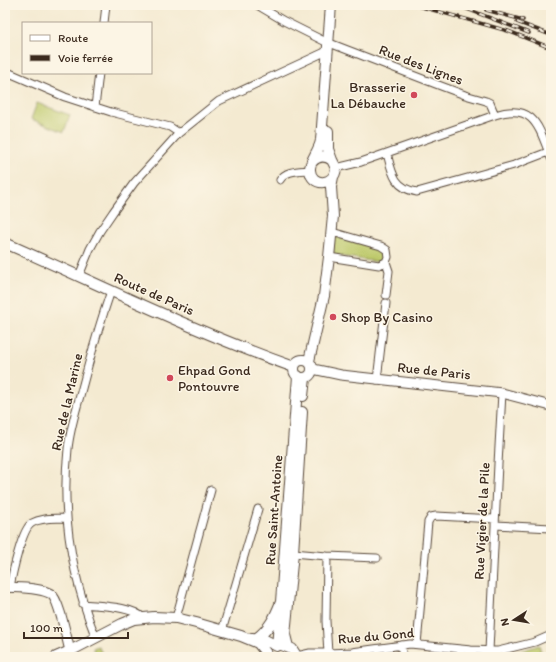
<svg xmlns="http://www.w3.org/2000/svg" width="556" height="662" viewBox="0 0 556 662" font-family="Itim,sans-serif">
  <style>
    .green { fill: #bdc96b; stroke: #7c7a44 }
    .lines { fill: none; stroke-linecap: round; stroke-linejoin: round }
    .minor-casing { stroke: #574739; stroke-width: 9 }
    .tertiary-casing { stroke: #574739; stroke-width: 11 }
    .secondary-casing { stroke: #574739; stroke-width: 12 }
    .minor { stroke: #fff; stroke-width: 7 }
    .tertiary { stroke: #fff; stroke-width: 9 }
    .secondary { stroke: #fff; stroke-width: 10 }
    .rail-casing { stroke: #3b2a1e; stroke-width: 3.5 }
    .rail { stroke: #fcf5e5; stroke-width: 2; stroke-dasharray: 6; stroke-linecap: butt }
    .poi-dot { fill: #d1495b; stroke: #fcf5e5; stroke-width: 1.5 }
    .labels { text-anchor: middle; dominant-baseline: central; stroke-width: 3; stroke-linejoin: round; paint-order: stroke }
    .street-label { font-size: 14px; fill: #3b2a1e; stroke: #fcf5e5 }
    .poi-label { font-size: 14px; fill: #3b2a1e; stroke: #fcf5e5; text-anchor: start }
  </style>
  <rect width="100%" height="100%" fill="#fcf5e5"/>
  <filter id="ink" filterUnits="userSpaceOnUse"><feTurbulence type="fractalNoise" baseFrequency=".025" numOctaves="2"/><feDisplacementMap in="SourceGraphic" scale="8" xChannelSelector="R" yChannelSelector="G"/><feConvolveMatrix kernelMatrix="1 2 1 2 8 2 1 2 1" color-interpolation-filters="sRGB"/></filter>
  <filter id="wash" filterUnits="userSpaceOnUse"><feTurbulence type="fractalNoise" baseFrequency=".012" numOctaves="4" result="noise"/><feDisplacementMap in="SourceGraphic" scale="16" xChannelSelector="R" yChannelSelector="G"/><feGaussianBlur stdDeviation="0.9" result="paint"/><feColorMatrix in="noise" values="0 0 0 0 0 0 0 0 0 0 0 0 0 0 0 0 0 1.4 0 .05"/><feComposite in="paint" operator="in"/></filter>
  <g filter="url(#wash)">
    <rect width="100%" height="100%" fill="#f4ead1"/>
    <path class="green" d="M37,103L70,115L64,132L31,119Z
      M334,236L381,249L384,251V257L381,261L377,262L333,255Z
      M539,645L542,655L551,651V657H509V655Z
      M98,646L104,657H82L81,655L94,652L93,648Z
      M279,650C285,650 289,653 293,657H269L272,653Z"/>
  </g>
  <g filter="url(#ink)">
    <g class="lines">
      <defs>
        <path id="minor" d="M257,5L284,21L328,43
          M104,23L106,5
          M332,44L441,86L465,95L486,101L490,103L495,115
          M5,71L65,97L111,112L170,127L179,133
          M95,107L99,73
          M387,153C392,173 394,188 417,192L514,165L548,152
          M336,168L361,162L495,115C535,102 539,129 551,158
          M280,180C286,170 299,171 310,170
          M329,257L379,265L386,262L388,257L387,250L381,246L332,232
          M79,276L90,249L100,231L113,212L134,183L179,133L219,101L327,51
          M386,295L389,271L386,262
          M377,380L386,303
          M495,525L551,528
          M293,553L327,556L377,558
          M327,556L326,621L328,653
          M10,588C12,575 22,528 32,523C42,517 56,519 66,518
          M83,604C98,606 133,606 143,618
          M176,618L211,490
          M222,631L258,509
          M96,638C72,578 61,513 68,449C70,429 76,411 81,392C90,358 99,325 111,291
          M417,644L428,522L431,517L436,516L495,519
          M489,651L498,464L502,393
          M297,656L310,653H328L352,652L410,644L471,650L498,651L535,642L551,635
          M402,657V645"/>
        <path id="tertiary" d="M313,369L341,375L502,393L551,406
          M5,587C17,588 40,587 51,594C59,599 67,640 70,651"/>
        <path id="secondary" d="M328,131V149L332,160
          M312,162C318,155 325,155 332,160L336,168C335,186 311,187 310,170C309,161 320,150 321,140L331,5
          M5,243C101,285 195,332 294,367
          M294 369a9 9 0 1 1 18 0a9 9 0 1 1-18 0Z
          M309,361L324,296L329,257L333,216L331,187L333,177
          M303,396L305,378
          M252,638L265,640L277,646
          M257,638C270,628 275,617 281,602L298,376
          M282,645L292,649L297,657
          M277,646L280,612
          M288,647L285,635L293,553L302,412
          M56,657L70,651L122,624L134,619L154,617L176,618L196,623L241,636L258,643L266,653"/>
      </defs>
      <use href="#minor" class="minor-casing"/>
      <use href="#tertiary" class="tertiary-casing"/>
      <use href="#secondary" class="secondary-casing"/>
      <use href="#minor" class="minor"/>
      <use href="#tertiary" class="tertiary"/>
      <use href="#secondary" class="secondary"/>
      <defs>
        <path id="rail" d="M415,5L508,31L551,48
          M457,5L529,33
          M486,10L523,20
          M517,22L551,35"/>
      </defs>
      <use href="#rail" class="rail-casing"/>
      <use href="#rail" class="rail"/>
    </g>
  </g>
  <g class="poi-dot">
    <circle cx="414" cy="95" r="4"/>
    <circle cx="333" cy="317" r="4"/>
    <circle cx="170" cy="378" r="4"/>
  </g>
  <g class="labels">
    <g class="street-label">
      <text transform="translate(421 65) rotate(21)">Rue des Lignes</text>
      <text transform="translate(154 294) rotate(24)">Route de Paris</text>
      <text transform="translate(434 371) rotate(6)">Rue de Paris</text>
      <text transform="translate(67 402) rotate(-77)">Rue de la Marine</text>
      <text transform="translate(274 510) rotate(-86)">Rue Saint-Antoine</text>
      <text transform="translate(482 521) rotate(-87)">Rue Vigier de la Pile</text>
      <text transform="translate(376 636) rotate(-5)">Rue du Gond</text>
    </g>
    <g class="poi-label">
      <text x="406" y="87" text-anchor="end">Brasserie<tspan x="406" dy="16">La Débauche</tspan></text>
      <text x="341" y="317">Shop By Casino</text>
      <text x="178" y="370">Ehpad Gond<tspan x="178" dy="16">Pontouvre</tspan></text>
    </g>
  </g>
  <rect width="556" height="662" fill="none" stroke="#fcf5e5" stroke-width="20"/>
  <rect x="22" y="22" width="130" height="52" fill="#fcf5e5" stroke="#afa495"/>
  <rect x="30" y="35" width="20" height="6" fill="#ffffff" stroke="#afa495"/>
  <text x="58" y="42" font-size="12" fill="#3b2a1e">Route</text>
  <rect x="30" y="55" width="20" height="6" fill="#3b2a1e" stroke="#afa495"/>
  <text x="58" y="62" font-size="12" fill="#3b2a1e">Voie ferrée</text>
  <g transform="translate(514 620) rotate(258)" stroke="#fcf5e5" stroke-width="3" paint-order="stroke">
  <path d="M0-3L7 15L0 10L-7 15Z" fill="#3b2a1e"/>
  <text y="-6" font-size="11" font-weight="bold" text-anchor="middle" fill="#3b2a1e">N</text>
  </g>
  <path d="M24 632v6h104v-6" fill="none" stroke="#3b2a1e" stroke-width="2"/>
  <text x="30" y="632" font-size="12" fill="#3b2a1e" stroke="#fcf5e5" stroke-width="3" paint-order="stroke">100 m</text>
</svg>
